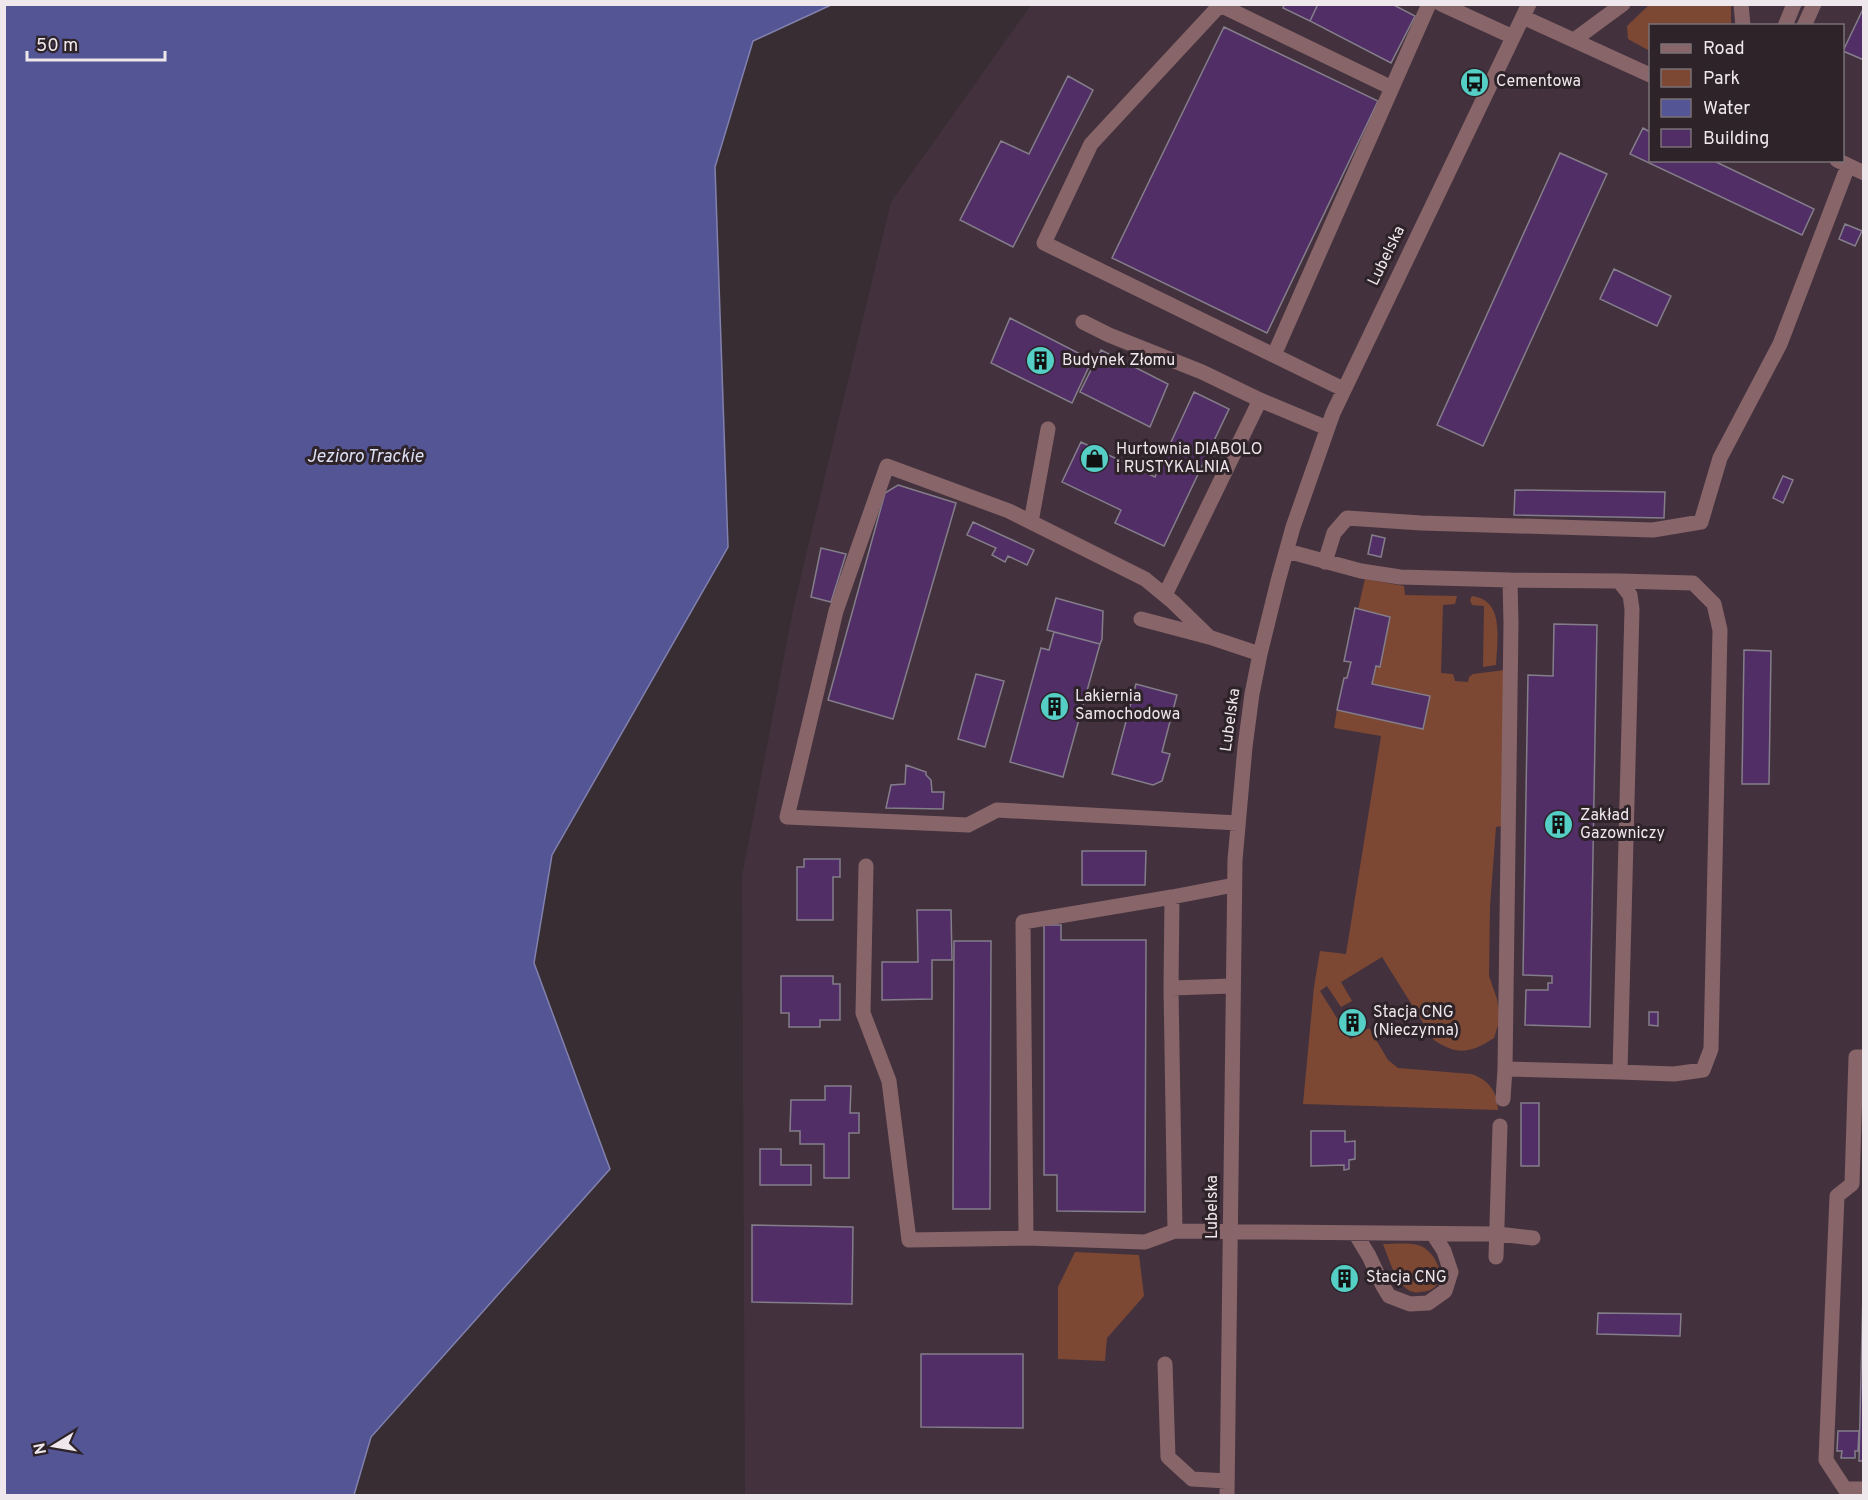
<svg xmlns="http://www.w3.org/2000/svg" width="1868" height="1500" viewBox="0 0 1868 1500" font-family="Overpass,sans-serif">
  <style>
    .built { fill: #43323d; fill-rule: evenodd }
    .green { fill: #7d4833 }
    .water { fill: #535594; stroke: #8281ae; stroke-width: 1.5 }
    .building { fill: #512e66; stroke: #847e8a; stroke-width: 1.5 }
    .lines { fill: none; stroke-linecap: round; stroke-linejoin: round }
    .minor { stroke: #886569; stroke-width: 15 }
    .labels { text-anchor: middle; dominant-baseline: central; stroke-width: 6; stroke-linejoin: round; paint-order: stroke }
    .poi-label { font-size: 16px; fill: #eee7eb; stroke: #2d2329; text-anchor: start }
    .street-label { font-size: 16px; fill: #eee7eb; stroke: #2d2329 }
    .water-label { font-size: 18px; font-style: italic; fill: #dee0f3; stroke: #2d2329 }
  </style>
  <rect width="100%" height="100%" fill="#372d33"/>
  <path class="built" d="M1031,5H1863V1495L745,1496L742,876L794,605L891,202ZM1650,26H1842V160H1650Z"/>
  <path class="green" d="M1650,4L1731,5V25L1650,26V51L1628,39L1627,26Z
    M1365,579L1404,586L1405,595L1457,596L1455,604L1443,605L1441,673L1453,674L1455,681L1468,682L1469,677L1473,674L1505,670L1502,826L1496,827L1490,906L1489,976L1497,999L1500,1019L1494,1038C1471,1053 1457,1056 1434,1040L1382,957L1341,982L1352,1001L1341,1007L1327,986L1320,991L1350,1039L1369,1028L1388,1060L1398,1068L1471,1074C1488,1079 1498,1092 1498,1110L1303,1104L1314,987L1320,951L1346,954L1381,736L1334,728L1337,710L1423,729L1430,697L1372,684L1376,666H1380L1390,618L1358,609Z
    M1472,596C1505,600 1497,640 1496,665L1483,667L1484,606L1472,605L1470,600Z
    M1383,1244C1394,1244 1411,1242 1421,1246C1441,1256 1451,1291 1420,1292C1416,1293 1411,1292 1407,1289C1394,1280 1389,1258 1383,1244Z
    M1075,1252L1139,1255L1144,1296L1107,1338L1105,1361L1058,1359V1287Z"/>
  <path class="water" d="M5,4L831,5L753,41L715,167L728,547L552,855L534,963L610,1169L371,1437L354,1495H5Z"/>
  <path class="building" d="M1285,4H1318L1310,21L1283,8Z
    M1318,4H1392L1415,16L1391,63L1310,21Z
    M1864,7V60L1843,51Z
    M1224,27L1378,101L1267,333L1112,258Z
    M1068,76L1093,90L1013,247L960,220L1001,141L1029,154Z
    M1643,128L1650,132V160H1712L1814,209L1802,235L1630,154Z
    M1560,153L1607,174L1483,446L1437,425Z
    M1845,224L1862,231L1855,246L1839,239Z
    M1614,269L1671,296L1657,326L1600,299Z
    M1010,318L1092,360L1072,403L991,363Z
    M1101,350L1168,384L1150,427L1080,392Z
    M1194,392L1229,409L1164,546L1115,523L1121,510L1062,482L1081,442L1155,477Z
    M1783,476L1793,480L1783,503L1773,498Z
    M898,485L956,503L893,719L828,700L885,493Z
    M1515,490L1665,492L1664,518L1514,515Z
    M973,522L1034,550L1027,565L1008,556L1005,562L992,555L996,548L967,535Z
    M1372,535L1385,538L1381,557L1368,554Z
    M821,548L846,554L831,602L811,597Z
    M1056,598L1103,611L1102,639L1100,644L1047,630Z
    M1355,608L1390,617L1380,667L1376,666L1372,684L1430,696L1423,729L1337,710L1344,678H1347L1351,662L1344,661Z
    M1554,624L1597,625L1590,1027L1525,1025L1526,990H1548V983H1552V976L1523,975L1528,675L1553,676Z
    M1054,632L1100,644L1063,777L1010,762L1041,648L1049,650Z
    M1744,650L1771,651L1769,784H1742Z
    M976,674L1004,681L985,747L958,739Z
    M1136,684L1177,695L1162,752L1170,754L1162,781L1153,785L1112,774Z
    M906,765L926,772V775L931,780L932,792H944L943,809L886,808L891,785L905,784Z
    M1082,851H1146L1145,885H1082Z
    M804,859H840V877H833V920H797V867H804Z
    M917,910H951L952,960H932V999L882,1000V962H918Z
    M1044,925H1061V940H1146L1145,1212L1057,1211V1175H1044Z
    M954,941H991L990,1209H953Z
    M781,976H833V984H840V1020H820V1027H789V1013H781Z
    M1649,1012H1658V1026L1649,1025Z
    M1352,1014L1360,1026L1353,1030L1345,1018Z
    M825,1086H851L850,1113H859V1133H849V1178H824V1144H800V1131H790L791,1100H825Z
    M1521,1103H1539V1166H1521Z
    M1311,1131H1345V1142L1355,1141V1159L1349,1160V1169L1344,1170V1165L1311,1166Z
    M760,1149H781V1165H811V1185H760Z
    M752,1225L853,1227L852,1304L752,1302Z
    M1864,1248V1461H1859Z
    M1346,1269L1352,1284L1344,1287L1338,1272Z
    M1598,1313L1681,1314L1680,1336L1597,1334Z
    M921,1354H1023V1428L921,1427Z
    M1838,1431H1859L1858,1451H1855V1458H1841L1842,1451H1837Z"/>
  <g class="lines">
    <path class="minor" d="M1221,4L1091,144L1044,243L1343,389
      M1441,4L1513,37
      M1741,4L1743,26
      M1220,5L1392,88
      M1523,17L1650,75
      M1785,26L1794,4
      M1804,26L1814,4
      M1574,40L1623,4
      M1837,160L1864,173
      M1083,322L1109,335L1202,372L1260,400
      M1274,355L1429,4
      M1031,522L1048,429
      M1287,551L1361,571L1400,577L1510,580L1511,623L1505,1069L1620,1072L1632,609L1630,595L1619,581L1510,580
      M1325,562L1334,533L1347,518L1421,523L1653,530L1701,522L1720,458L1780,344L1848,166
      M1619,581L1693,583L1714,604L1720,630L1711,1049L1703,1070L1674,1074L1620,1072
      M1165,595L1260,400L1327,428
      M1141,619L1209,637L1260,654
      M1209,637L1173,602L1145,579L1009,511L887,466L836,611L787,817L968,825L997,810L1238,823
      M866,866L863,1013L889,1081L909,1240L1026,1238L1145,1242L1175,1231L1498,1234L1533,1238
      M1171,988L1232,986
      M1864,1057H1856L1852,1184L1837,1196L1826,1460L1845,1489H1864
      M1503,1099L1505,1069
      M1175,1231L1171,988L1172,897L1234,885
      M1355,1233L1369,1256L1383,1286L1389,1296L1410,1304L1428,1303L1445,1291L1451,1272L1444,1251L1433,1234
      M1026,1238L1023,922L1172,897
      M1496,1257L1500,1126
      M1165,1364L1168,1457L1192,1479L1227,1481
      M1227,1496L1235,860L1245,747L1252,694L1260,654L1278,581L1293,527L1333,413L1529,4"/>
  </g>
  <defs>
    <symbol id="bus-disc" viewBox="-11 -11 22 22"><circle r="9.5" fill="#55cec5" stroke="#2d2329"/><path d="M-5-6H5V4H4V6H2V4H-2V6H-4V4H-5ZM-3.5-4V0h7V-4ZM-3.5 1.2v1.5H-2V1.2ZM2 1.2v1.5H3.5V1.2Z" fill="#111"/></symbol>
    <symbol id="building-disc" viewBox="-11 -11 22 22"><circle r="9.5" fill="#55cec5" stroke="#2d2329"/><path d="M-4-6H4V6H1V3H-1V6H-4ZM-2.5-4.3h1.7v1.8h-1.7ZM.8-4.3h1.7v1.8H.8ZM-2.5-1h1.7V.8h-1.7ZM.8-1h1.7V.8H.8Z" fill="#111"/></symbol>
    <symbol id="shop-disc" viewBox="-11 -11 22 22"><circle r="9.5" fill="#55cec5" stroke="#2d2329"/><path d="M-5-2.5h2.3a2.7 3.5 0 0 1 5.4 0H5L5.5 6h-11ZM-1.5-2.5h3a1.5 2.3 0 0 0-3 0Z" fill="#111"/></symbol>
  </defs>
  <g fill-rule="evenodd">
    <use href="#bus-disc" x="1458" y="66" width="33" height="33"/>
    <use href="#building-disc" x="1024" y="344" width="33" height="33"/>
    <use href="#shop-disc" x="1078" y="442" width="33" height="33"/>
    <use href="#building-disc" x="1038" y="690" width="33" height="33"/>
    <use href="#building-disc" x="1542" y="808" width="33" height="33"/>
    <use href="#building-disc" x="1336" y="1006" width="33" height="33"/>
    <use href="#building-disc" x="1328" y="1262" width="33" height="33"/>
  </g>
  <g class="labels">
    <g class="poi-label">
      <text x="1496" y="82">Cementowa</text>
      <text x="1062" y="361">Budynek Złomu</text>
      <text x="1116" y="450">Hurtownia DIABOLO<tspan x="1116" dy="18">i RUSTYKALNIA</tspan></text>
      <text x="1075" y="697">Lakiernia<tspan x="1075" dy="18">Samochodowa</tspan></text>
      <text x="1580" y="816">Zakład<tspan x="1580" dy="18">Gazowniczy</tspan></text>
      <text x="1373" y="1013">Stacja CNG<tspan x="1373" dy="18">(Nieczynna)</tspan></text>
      <text x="1366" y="1278">Stacja CNG</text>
    </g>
    <g class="street-label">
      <text transform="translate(1387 256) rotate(-64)">Lubelska</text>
      <text transform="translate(1231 720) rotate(-82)">Lubelska</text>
      <text transform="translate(1213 1207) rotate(-90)">Lubelska</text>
    </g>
    <g class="water-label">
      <text x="365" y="457">Jezioro Trackie</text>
    </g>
  </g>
  <rect width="1868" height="1500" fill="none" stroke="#eee7eb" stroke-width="12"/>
  <rect x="1649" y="24" width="195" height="138" fill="#2d2329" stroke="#7a7177" stroke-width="1.5"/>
  <rect x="1661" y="44" width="30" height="9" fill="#886569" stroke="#7a7177" stroke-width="1.5"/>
  <text x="1703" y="54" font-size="18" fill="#eee7eb">Road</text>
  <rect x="1661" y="69" width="30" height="18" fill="#7d4833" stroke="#7a7177" stroke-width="1.5"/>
  <text x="1703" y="84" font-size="18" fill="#eee7eb">Park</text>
  <rect x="1661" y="99" width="30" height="18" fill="#535594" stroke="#7a7177" stroke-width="1.5"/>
  <text x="1703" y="114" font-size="18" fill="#eee7eb">Water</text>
  <rect x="1661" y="129" width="30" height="18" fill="#512e66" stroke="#7a7177" stroke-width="1.5"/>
  <text x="1703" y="144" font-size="18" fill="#eee7eb">Building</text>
  <g transform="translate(54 1446) rotate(259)" stroke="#2d2329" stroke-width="4.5" paint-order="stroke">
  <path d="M0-4.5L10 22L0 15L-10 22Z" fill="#eee7eb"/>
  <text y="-9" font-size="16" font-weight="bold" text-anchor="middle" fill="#eee7eb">N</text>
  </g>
  <path d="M27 51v9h138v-9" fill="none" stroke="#eee7eb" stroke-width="3"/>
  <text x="36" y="51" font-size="18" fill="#eee7eb" stroke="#2d2329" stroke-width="4.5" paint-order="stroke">50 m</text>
</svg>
